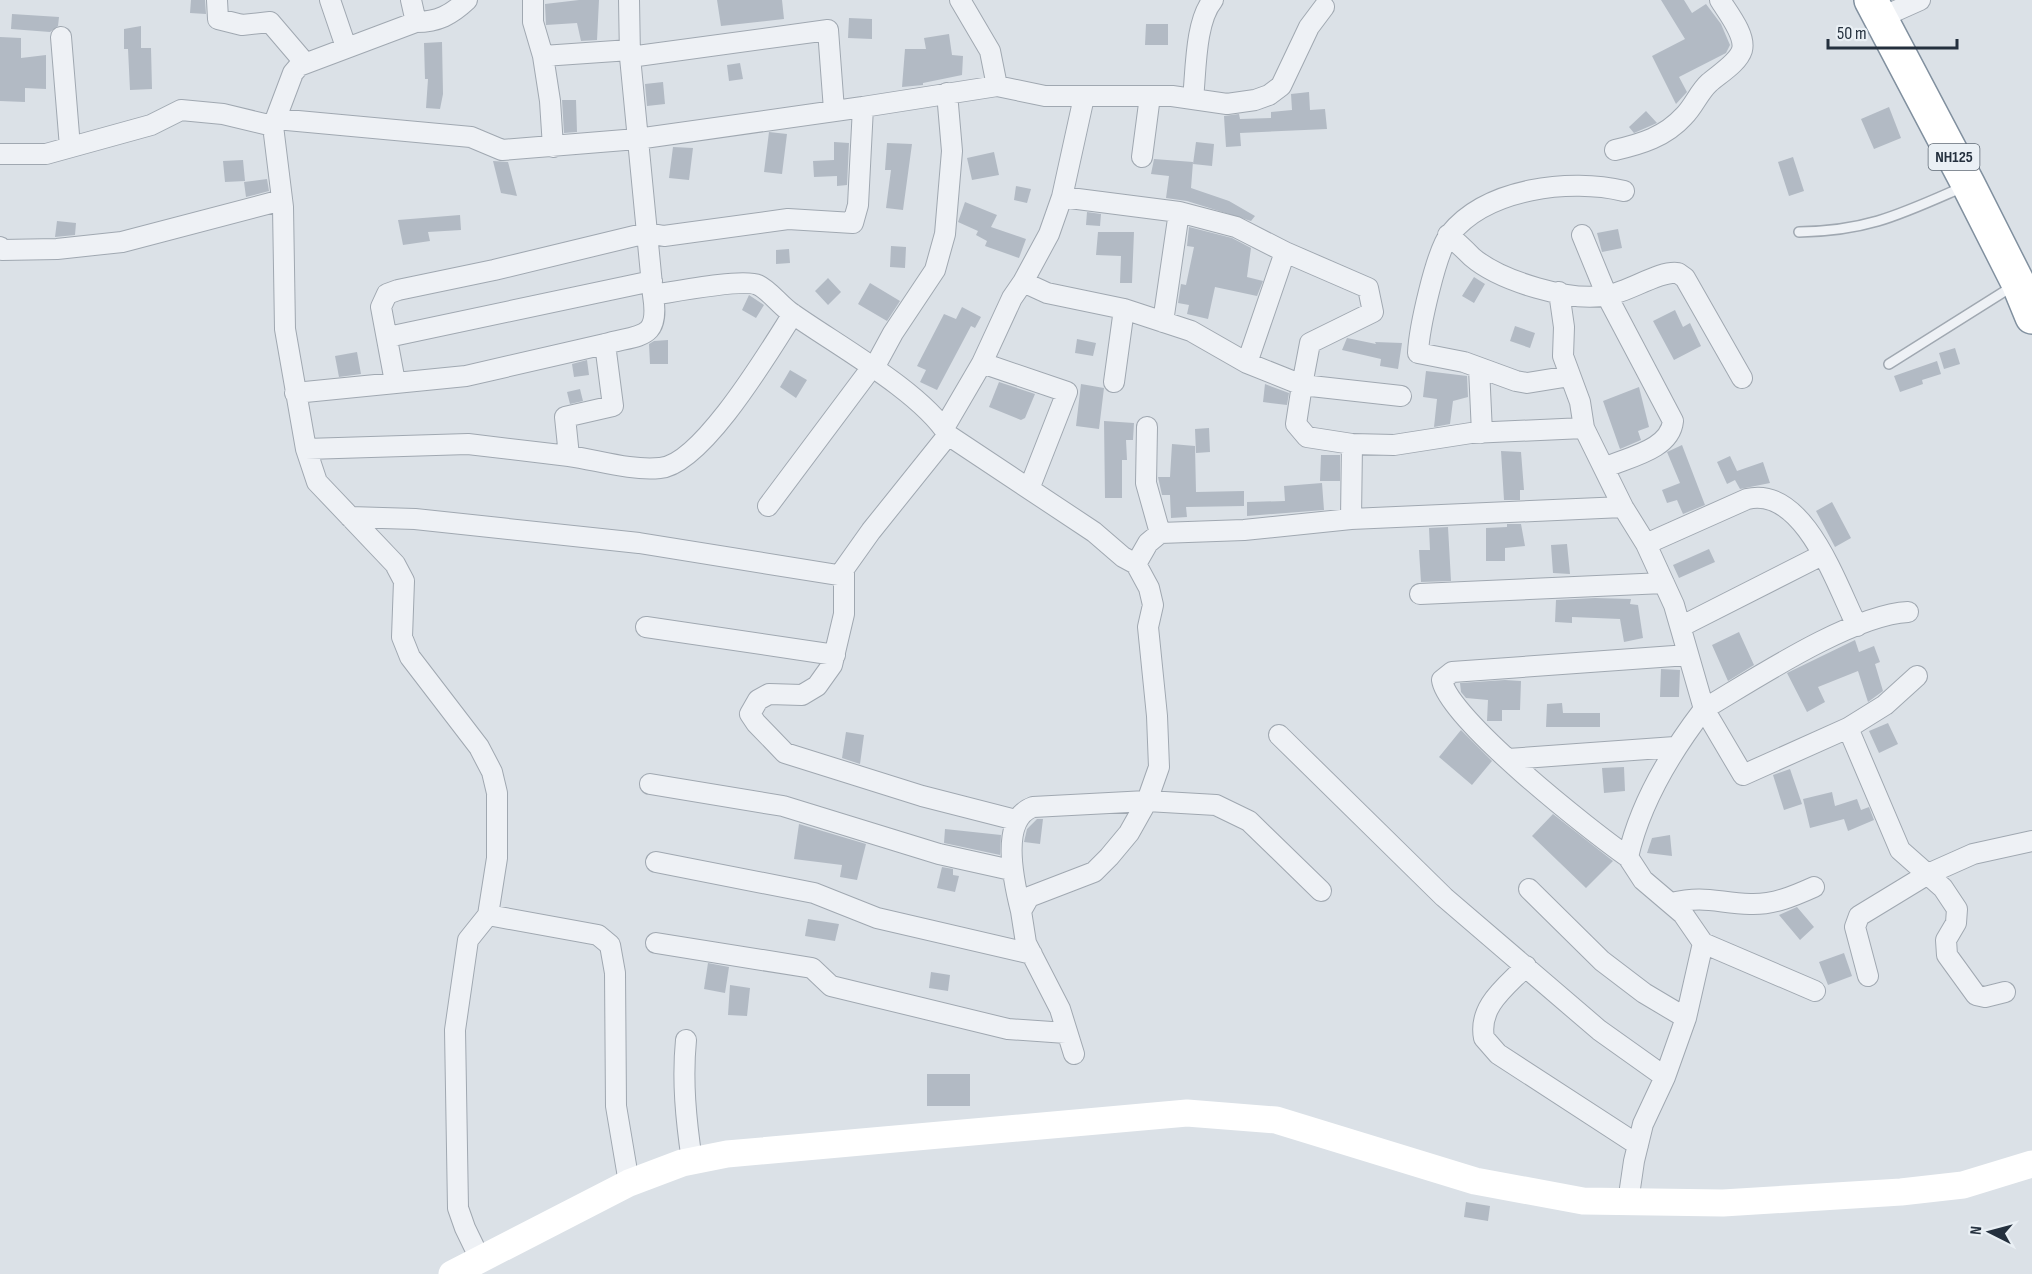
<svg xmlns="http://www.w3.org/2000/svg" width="2032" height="1274" viewBox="0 0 2032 1274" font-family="'Sofia Sans Condensed',sans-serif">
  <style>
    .building { fill: #b2bac4 }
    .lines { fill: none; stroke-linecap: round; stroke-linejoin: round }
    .lane-casing { stroke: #a0a8b1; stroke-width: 12 }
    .street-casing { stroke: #a0a8b1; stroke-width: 22 }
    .highway-casing { stroke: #81909f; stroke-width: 36 }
    .lane { stroke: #eef1f5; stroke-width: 9 }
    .street { stroke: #eef1f5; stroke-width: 20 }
    .secondary { stroke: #fff; stroke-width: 27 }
    .highway { stroke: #fff; stroke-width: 33 }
    .labels { text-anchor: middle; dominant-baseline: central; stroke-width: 6; stroke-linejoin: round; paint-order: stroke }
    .shield { fill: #eaf0f5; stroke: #5f6a75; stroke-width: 1.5 }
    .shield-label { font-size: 16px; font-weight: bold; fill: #24303e }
  </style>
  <rect width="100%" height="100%" fill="#dbe1e7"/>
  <path class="building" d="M191,0H205L206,14L190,13Z
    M579,0H599L597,40L581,41L577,23L546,25L545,4Z
    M717,0H782L784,19L721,26Z
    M1661,0H1684L1692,13L1706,4L1721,24L1730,45L1726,53L1679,77L1687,92L1676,104L1652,56L1685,39Z
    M12,14L59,17L58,26L50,32L11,29Z
    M849,18L872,19V39L848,38Z
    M1146,24H1168V45H1145Z
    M141,26V48H151L152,89L130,90L128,49H124V29Z
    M949,34L952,55L963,56L962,75L923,83V85L902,87L905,49H926L924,38Z
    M0,37L21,38V58L46,55V89L25,88V102L0,101Z
    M442,42L443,94L440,109L426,108L428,79H425L424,43Z
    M740,63L743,79L729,81L727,65Z
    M663,82L665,104L647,106L645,84Z
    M1309,92L1310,110L1325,109L1327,129L1240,133L1241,146L1226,147L1224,116L1239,114L1240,119L1271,118V112L1292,110L1291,94Z
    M562,100H576L577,132L564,133Z
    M1889,107L1901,138L1874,149L1861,119Z
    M1646,111L1657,123L1634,133L1629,127Z
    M769,132L787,134L782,174L764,172Z
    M834,142L849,143L847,185L837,186V176L814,177L813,161L834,160Z
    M1196,142L1214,144L1212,166L1193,164Z
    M887,143L912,144L903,210L886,208L891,170H885Z
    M673,147L693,148L689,180L669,178Z
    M994,152L999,175L972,180L967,158Z
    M1793,157L1804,191L1789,196L1778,162Z
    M1154,159L1193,162L1191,188L1229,201L1255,216L1251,221L1187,201L1166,198L1169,176L1151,174Z
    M243,160L245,181L225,182L223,161Z
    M493,161L508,162L517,196L501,193Z
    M267,179L269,191L246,197L244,182Z
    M1016,186L1031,189L1027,203L1014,200Z
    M965,202L997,215L991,227L1026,239L1019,258L985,246L987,241L976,235L978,231L958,222Z
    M1087,212L1101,214L1100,226L1086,225Z
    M460,215L461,230L428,232L430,241L403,245L398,220Z
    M57,221L76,223L75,235L55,237Z
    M1189,227L1232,238L1251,248L1247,277L1263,281L1257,296L1215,287L1208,319L1187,314L1189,305L1178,303L1181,284L1186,285L1194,247L1187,246Z
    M1618,229L1622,248L1602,252L1597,233Z
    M1098,232H1134L1132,283H1120L1121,256L1096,255Z
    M891,246L906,247L905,268L890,267Z
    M789,249L790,263L776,264V250Z
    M1474,277L1485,284L1474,303L1462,296Z
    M828,278L841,292L828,305L815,291Z
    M870,283L900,301L887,321L858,304Z
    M749,295L764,305L756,318L742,310Z
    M962,307L981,317L975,328L971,326L937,390L920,382L926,370L917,366L944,314L956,319Z
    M1675,310L1683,327L1690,323L1701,346L1674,360L1653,321Z
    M1515,326L1535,333L1530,348L1510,341Z
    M1347,338L1376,344L1375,342L1402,343L1398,369L1380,366L1381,359L1342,350Z
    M1077,339L1096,343L1093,356L1075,353Z
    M668,340V364H650L649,344L654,341Z
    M1955,348L1960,364L1944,369L1939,353Z
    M357,352L361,374L339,377L335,356Z
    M587,360L589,375L574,377L572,364Z
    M1937,361L1941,374L1922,380L1923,384L1900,392L1894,376Z
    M790,370L807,380L796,398L780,387Z
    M1426,371L1467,376L1468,397L1453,401L1450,424L1434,427L1437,399L1423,397Z
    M999,382L1035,394L1025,418L1021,420L989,407Z
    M1081,384L1104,388L1099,429L1076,426Z
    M1265,384L1289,393L1287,405L1263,402Z
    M1639,387L1649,427L1638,431L1641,440L1620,449L1603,401Z
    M580,389L583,401L570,404L567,392Z
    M1104,421L1134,423L1133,440H1126L1127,460H1122V498H1105Z
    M1209,428L1210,452L1196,453L1195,429Z
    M1172,444L1195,446L1196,492L1244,491V506L1186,507L1187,517L1171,518L1170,495H1162L1158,477H1170Z
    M1682,445L1705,505L1683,514L1677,500L1667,503L1662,490L1680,483L1667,452Z
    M1501,451L1521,452L1524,490H1520V500H1504Z
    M1321,455H1340V481H1320Z
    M1730,456L1737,471L1763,462L1770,483L1740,489L1735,480L1727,484L1717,462Z
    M1322,483L1324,510L1247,516V502L1285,501L1284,486Z
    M1832,502L1851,538L1835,547L1816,511Z
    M1507,524H1521L1525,546L1505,548V561H1486V528L1507,527Z
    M1448,527L1451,581L1421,582L1419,550H1430L1429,528Z
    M1567,544L1570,574L1553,573L1551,545Z
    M1709,549L1715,562L1679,578L1673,565Z
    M1595,598L1631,599L1630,604L1638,605L1643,638L1624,642L1620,619L1572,617V623L1555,622L1556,600Z
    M1739,632L1754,665L1728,681L1712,645Z
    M1855,640L1859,652L1874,646L1880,662L1875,664L1883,691L1868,702L1858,671L1818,687L1825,702L1807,712L1787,673Z
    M1661,669L1680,670L1679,697H1660Z
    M1505,680L1521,681L1520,710H1502V721H1487L1488,700L1466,698L1461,692L1460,683Z
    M1562,703L1563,713H1600V727H1546L1547,704Z
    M1888,723L1898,744L1879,753L1869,731Z
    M1461,730L1492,761L1472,785L1439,757Z
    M846,732L864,735L860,764L842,758Z
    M1624,767L1625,791L1604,793L1602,768Z
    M1790,769L1802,804L1784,810L1773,775Z
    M1832,792L1835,806L1857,799L1861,810L1869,807L1874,820L1848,831L1844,819L1810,828L1803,799Z
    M1553,814L1613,861L1586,888L1532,836Z
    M1037,819H1043L1040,844L1024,842L1027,829Z
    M799,824L866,844L857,880L840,877L842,865L794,859Z
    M945,829L1001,835L1000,855L944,843Z
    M1670,835L1672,856L1647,853L1652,838Z
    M942,867L953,869V875L959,876L955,892L937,888Z
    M1797,907L1814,927L1800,940L1779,915Z
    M808,919L839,924L835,941L805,936Z
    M1844,953L1852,976L1828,985L1819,962Z
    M708,963L729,967L725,993L704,989Z
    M931,972L950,975L948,991L929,988Z
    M730,985L750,988L747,1016L728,1015Z
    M927,1074H970V1106H927Z
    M1466,1202L1490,1206L1488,1221L1464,1217Z"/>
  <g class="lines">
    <defs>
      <path id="lane" d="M1799,232C1868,231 1901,214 1963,187
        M1889,364L2013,286"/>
      <path id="street" d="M217,0L218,19L242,25L270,22L305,63
        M330,0L346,47
        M411,0L416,22L299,66L293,73L273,126L283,207L285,329L306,449L317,482L395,564L404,581L402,637L410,657L479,747L492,772L497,793V858L488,915L468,940L455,1030L458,1208L465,1228L480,1259
        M533,0V22L543,56
        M629,0L630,57L653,295C673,292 743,278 758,285C769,290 779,304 790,312C833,343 921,391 948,435L1094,532L1123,557L1136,564
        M960,0L990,51L997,86
        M1882,17L1920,0
        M416,22C438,22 451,15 467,0
        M61,37L70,147
        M630,57L828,30L834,110
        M1084,97L1062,197L1179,212L1163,322
        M1193,99C1196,72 1195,21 1213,0
        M863,107L997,86L1045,96H1172L1227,104L1255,100L1269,95L1281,86L1309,27L1324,7
        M276,119L471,137L502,150L637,139L863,107L858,205L853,223L788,219L664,236L647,233L494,270L398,290L387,294L381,307L395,382
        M553,147L550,101L543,56L630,50
        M1615,150C1641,144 1665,137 1684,116C1694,106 1699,92 1709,83C1719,74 1738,63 1742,50C1746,35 1728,13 1720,0
        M0,154H46L151,125L181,110L223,114L273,126
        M1142,157L1150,96
        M1062,197L1049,234L1023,282L1047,293L1124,309L1191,331L1247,363L1302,385L1296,424L1307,437L1352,444L1394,445L1471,433L1584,428
        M1179,212L1236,227L1285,252L1247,363
        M1448,235C1457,242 1464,249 1472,257C1500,281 1572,303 1608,295C1629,292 1660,270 1678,273L1685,278L1742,378
        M1582,235L1607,296L1673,421C1670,450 1628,457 1604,468
        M0,247L2,250L57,249L122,242L282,200
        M1285,252L1368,288L1373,312L1310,343L1302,385L1401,396
        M1559,292L1564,327L1563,356L1580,402L1584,428L1623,507L1646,544L1674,605L1704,709C1671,752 1640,803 1628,857L1643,880L1683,914L1703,943L1686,1018L1665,1077L1643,1124L1634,1161L1628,1202
        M388,337L652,281
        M982,363L1012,298L1023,282
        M874,368L893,333L935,270L945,234L952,151L947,93
        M1479,368L1482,433
        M1570,376L1527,383L1516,381L1464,362L1418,353C1419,329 1436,251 1450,234C1487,188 1570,178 1624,191
        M1114,382L1124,309
        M295,393L466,376L605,344
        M1147,427L1146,483L1160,533
        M944,428L982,363L1067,392L1029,489
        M948,435L871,531L844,569V614L832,665L817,686L802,695L769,694L758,700L750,714L756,723L785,753L922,796L1016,820
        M306,449L468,444L569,456L565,417L613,406L605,344C641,334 660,340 653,295
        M569,456C597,460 631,471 660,468C702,465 770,350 793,314
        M768,506L872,367
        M350,517L415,519L639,543L844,576
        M1351,519L1352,444
        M1646,544L1747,499C1804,485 1837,586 1857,626
        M1420,594L1664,583
        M1908,612C1851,615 1755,679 1704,709L1743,775L1848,728L1900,850L1943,888L1957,909L1956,923L1946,940L1947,955L1976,995L1985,997L2005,992
        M1682,626L1822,555
        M646,627L835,655
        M1848,728L1885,705L1917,676
        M1279,735L1444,897L1599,1030L1665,1077
        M1508,759L1675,747
        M650,784L783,806L939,854L1011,870
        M1628,857C1592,832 1447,718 1442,680L1452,672L1688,655
        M656,862L814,893L877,918L1032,954
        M1529,889L1602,961L1644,993L1686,1018
        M1671,903C1705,895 1718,903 1750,904C1773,905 1794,896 1814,887
        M1021,911C1014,883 999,819 1033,807L1147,801L1216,805L1249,821L1321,891
        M488,915L598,935L610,945L615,973L616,1106L629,1183
        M656,943L812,968L831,986L1008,1029L1066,1033
        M1703,943L1815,991
        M1526,966C1506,987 1478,1006 1484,1038L1498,1054L1638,1145
        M1868,976L1855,927L1859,916L1928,874L1973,854L2032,841
        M686,1040C682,1081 686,1120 692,1161
        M1074,1054L1060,1009L1026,943L1021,911L1029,897L1094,872L1109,857L1129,833L1147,801L1159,767L1157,716L1148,627L1153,605L1149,588L1136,564L1148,543L1160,533L1244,530L1351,519L1623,507"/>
      <path id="highway" d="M1871,0L1968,184L2018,283L2032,317"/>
    </defs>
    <use href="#lane" class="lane-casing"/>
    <use href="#street" class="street-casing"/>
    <use href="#highway" class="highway-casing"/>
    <use href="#lane" class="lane"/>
    <use href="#street" class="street"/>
    <path class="secondary" d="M452,1274L629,1183L682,1163L727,1154L1187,1113L1276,1120L1475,1181L1583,1201L1723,1203L1901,1192L1963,1185L2032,1164"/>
    <use href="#highway" class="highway"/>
  </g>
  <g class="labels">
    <rect class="shield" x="1928.5" y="144" width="51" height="26" rx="4.5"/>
    <g class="shield-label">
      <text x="1954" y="157">NH125</text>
    </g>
  </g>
  <g transform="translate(1990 1232) rotate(276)" stroke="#eaf0f5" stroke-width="4.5" paint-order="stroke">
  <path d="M0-4.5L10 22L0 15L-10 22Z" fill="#24303e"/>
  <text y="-9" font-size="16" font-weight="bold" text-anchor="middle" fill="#24303e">N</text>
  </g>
  <path d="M1828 39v9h129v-9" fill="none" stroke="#24303e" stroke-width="3"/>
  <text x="1837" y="39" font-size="18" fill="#24303e" stroke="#eaf0f5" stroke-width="4.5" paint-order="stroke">50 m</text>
</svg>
